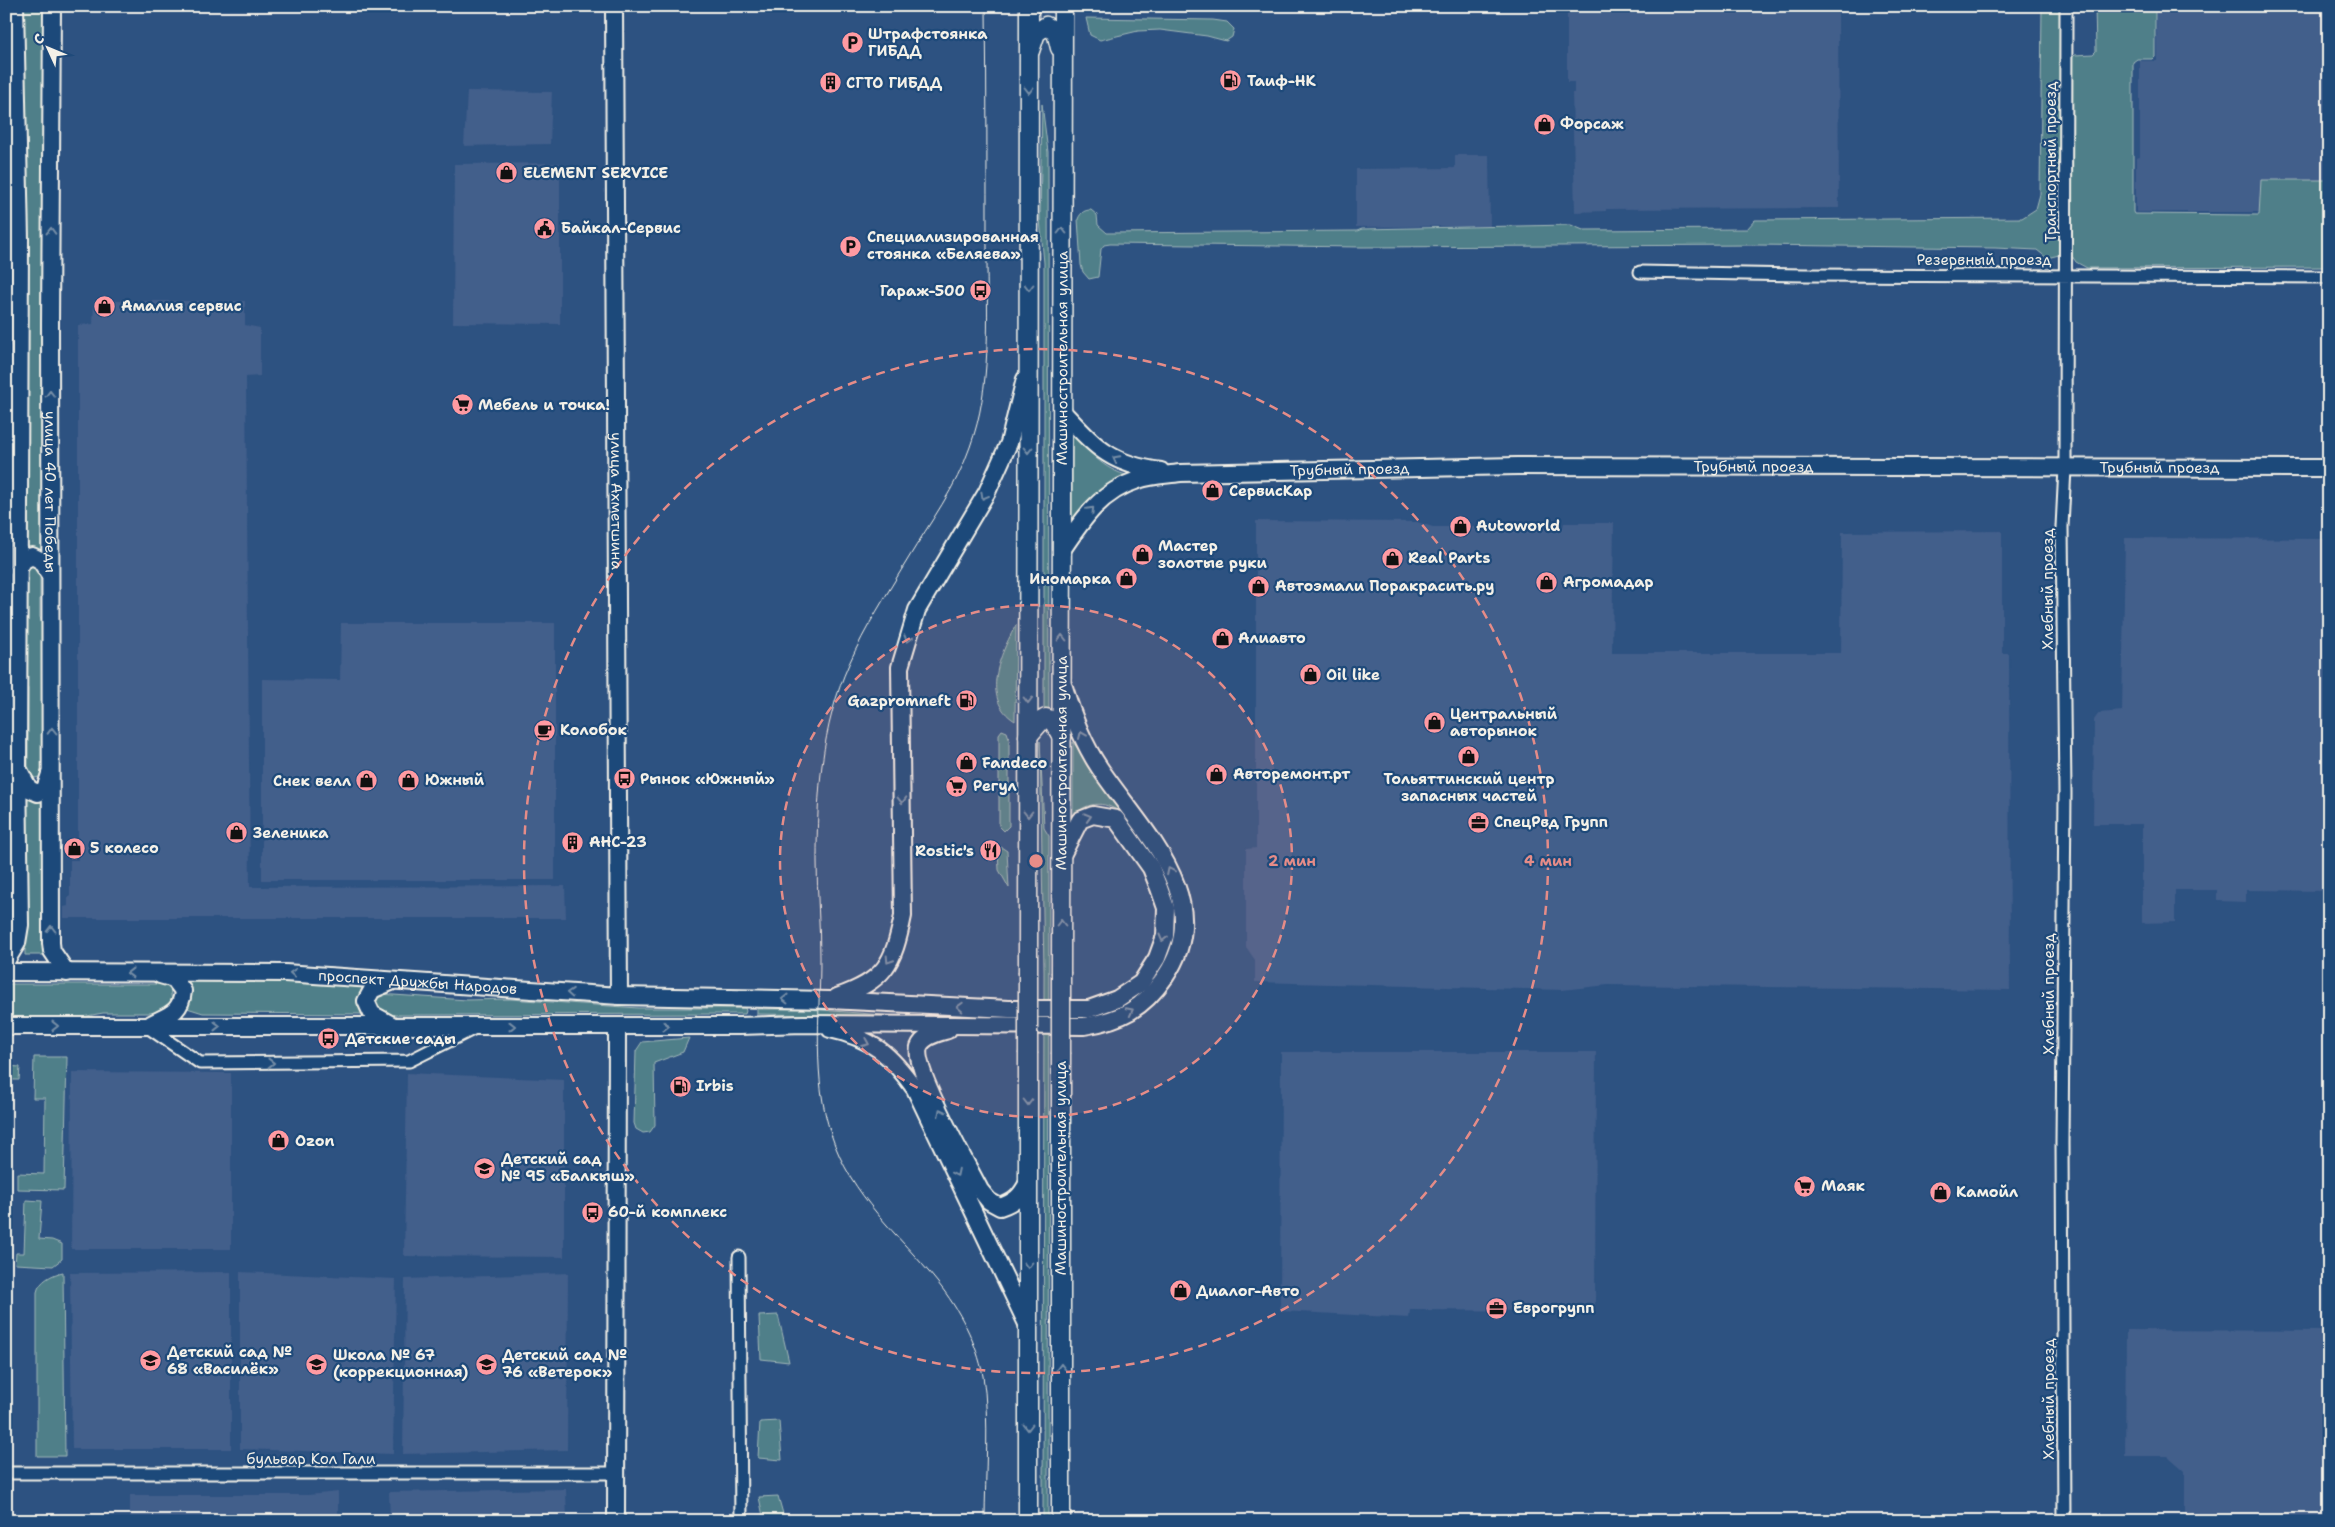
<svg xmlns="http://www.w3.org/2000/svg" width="2335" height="1527" viewBox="0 0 2335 1527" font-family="'Shantell Sans',sans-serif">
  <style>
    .built { fill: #425e8b }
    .green { fill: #4f7f89; stroke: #a2b8b8 }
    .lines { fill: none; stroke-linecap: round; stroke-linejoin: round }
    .street-casing { stroke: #f4f1e8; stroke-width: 15 }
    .secondary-casing { stroke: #f4f1e8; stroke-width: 20 }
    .primary-casing { stroke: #f4f1e8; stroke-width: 21 }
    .street { stroke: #1f4a7a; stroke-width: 11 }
    .secondary { stroke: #1f4a7a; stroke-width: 16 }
    .primary { stroke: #1f4a7a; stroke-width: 18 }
    .tram { stroke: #f4f1e8; stroke-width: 1 }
    .primary-bridge-casing { stroke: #f4f1e8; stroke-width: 21; stroke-linecap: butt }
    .primary-bridge { stroke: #1f4a7a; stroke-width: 18 }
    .oneway { stroke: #748da6 }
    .ring { fill: none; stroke: #e58c88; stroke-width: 2.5; stroke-dasharray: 9 6 }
    .labels { text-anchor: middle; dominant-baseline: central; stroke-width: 4.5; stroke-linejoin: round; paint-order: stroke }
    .poi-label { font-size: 15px; font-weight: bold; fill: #f4f1e8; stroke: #1f4a7a; text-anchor: start }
    .street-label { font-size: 15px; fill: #f4f1e8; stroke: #1f4a7a }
    .centre { fill: #e58c88; stroke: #1f4a7a; stroke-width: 2.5 }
    .ring-label { font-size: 15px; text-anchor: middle; font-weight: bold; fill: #e58c88; stroke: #1f4a7a; stroke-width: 4.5; stroke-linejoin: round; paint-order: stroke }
  </style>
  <rect width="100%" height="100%" fill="#2d5281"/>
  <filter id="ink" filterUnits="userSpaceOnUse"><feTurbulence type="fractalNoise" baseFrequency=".02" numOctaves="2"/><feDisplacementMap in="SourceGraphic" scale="10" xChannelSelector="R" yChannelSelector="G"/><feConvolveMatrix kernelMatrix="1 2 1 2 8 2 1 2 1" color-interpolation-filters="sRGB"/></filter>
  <g filter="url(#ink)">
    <path class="built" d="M1567,6L1838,8L1839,208L1606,209V211L1575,212L1572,93H1574V82H1567Z
      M2156,6H2329V212H2136V158L2140,157V61H2157Z
      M467,91L552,92L550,144L464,146Z
      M1455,155H1489L1490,226L1356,227V169L1455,168Z
      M560,163V324L453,323L454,164Z
      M94,301H245V325L260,328V376L246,377L250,887L565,886L566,918H64V907L68,906V897L70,896V860H78V325L93,324Z
      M1256,521L1417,522L1433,527H1477L1483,522L1543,523V527H1563L1564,523H1614L1612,653H1841L1842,532L2002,531V653H2009L2010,990L1608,985L1562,990L1255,982V960L1246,947V849L1256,848Z
      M2125,538L2329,539V891L2246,890V902L2217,901V890H2175V922L2142,923V824H2093L2094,720L2099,713L2122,711Z
      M341,623H555V880H262V679L340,680Z
      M1281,1052H1596L1595,1311L1410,1310L1409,1318L1280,1311Z
      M72,1072L231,1073V1249H71Z
      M407,1073L564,1080V1257L404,1256Z
      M231,1272V1449H72L70,1273Z
      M240,1272L396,1279L393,1454L240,1449Z
      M568,1273L567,1450L403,1454L405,1279Z
      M2126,1330L2329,1331V1521H2185V1471L2168,1456H2125Z
      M566,1489L567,1521H390L389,1492Z
      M338,1492V1519L361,1521H130V1495H308Z"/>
    <path class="green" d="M24,6H45L41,550L38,552H24Z
      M2042,6H2063L2062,249L2059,255L2047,258L2037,250L1995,248L1756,245L1362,247L1110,244L1104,245L1101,249L1098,277L1089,279L1083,272L1081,265L1078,219C1081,212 1085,210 1091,210L1097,215L1098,225L1107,233L1357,231L1362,229L1571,225L1583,230L1747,229L1755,220L2022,218L2036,209L2040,194Z
      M2095,6H2155V57L2153,59H2137L2133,62V212L2134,214L2259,215L2261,180H2329V267L2087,268L2076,262L2072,256V58L2075,55L2093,54L2096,51Z
      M1086,18L1213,20L1227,22L1234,29L1232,37L1226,41L1207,36L1160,30L1138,31L1100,40L1090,35Z
      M1042,104L1048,152L1049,715H1044V263L1040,219Z
      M1072,426C1085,450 1103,470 1130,476L1072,526Z
      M35,564L40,570V617L44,630L43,776L35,778L28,772V689L24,667V570Z
      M1016,625L1015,721C980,699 1000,654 1016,625Z
      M1002,730L1007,732L1009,738V826L1004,831L999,826V734Z
      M1040,741L1044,828L1049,836L1048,1521H1043L1044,972Z
      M1073,742L1125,814L1123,815C1108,801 1088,800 1073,816Z
      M46,794L44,955H25L24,818L29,795Z
      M1001,847L1007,851L1009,888L999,870L998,850Z
      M183,978L279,980L362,987L357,1003L362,1014L203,1013L184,1007Z
      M6,984H163L170,989L172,1001L169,1006L158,1013H103L76,1018H6Z
      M379,994L467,1000L510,999L638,1008H745L746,1011L745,1014L391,1015L382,1013L375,1007V998Z
      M757,1009H808L896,1016L757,1014Z
      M689,1038L683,1052L654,1063L655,1125L650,1132L643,1133L636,1129L634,1123L636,1051L642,1042Z
      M34,1057H67L64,1190L17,1189V1173L44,1174L45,1098H33Z
      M6,1066L20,1067L19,1080H6Z
      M26,1200L42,1201L39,1239L52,1240L62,1244V1259L53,1266L15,1264L16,1253H24Z
      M63,1272L65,1456H37V1292C39,1281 53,1274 63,1272Z
      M778,1315L789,1362L761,1359L759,1316Z
      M779,1421L782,1460L758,1458L760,1422Z
      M778,1496L785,1521H764L759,1497Z"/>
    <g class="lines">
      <defs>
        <path id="street" d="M1640,272L1804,275L2329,277
          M146,1026L200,1063L409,1061L475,1028
          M739,1257L741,1521
          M6,1473H616
          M2064,1521L2062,1144L2065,793L2062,527L2065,468L2066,6"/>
        <g id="secondary">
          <path id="s1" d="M52,6L50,324L51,943L52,951L67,973"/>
          <path id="s2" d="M614,6L619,996"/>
          <path d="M1062,411C1096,447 1109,464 1161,471"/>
          <path id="s3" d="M1062,550C1082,520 1101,491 1138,480C1151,475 1167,475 1180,473L1517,466L2329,468"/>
          <path d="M18,570L24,560L32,556L40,560L50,575"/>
          <path d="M20,772L29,789L38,793L45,789L50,774"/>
          <path d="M6,961L17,943L20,925L18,767L20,240L15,6"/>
          <path id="s4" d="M6,972L285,973L619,996L829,1000L1009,1009H1089L1117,999L1141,983L1157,958L1165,936L1166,908L1159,888L1151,868L1116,819L1093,815L1080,820L1062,855"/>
          <path d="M391,982L372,990L366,1001L372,1014L392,1025"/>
          <path d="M837,997C885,980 893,965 903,916L900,667L917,610L987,492L1009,443L1025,379"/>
          <path d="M151,1024C168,1015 181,1013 183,991L174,979L160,975"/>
          <path d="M6,1026H740L803,1024L1084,1026C1121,1020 1143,1009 1165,977C1219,899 1140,829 1099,767C1083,743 1072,714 1064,687"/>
          <path d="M830,1029C872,1038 891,1055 915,1089L1028,1326"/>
          <path d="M948,1030C938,1033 923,1036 919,1047C912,1069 968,1166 980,1190L989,1201L1000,1207C1015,1202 1021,1196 1028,1182"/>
          <path d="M616,1521L617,1026"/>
        </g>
        <g id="primary">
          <path d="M1030,51L1036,33L1046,26L1056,32L1060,48"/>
          <path d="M1028,736L1041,721L1046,718L1053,721L1062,737"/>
          <path d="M1028,972L1029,6"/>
          <path id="s5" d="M1061,972L1063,6"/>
          <path d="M1028,1521V1054"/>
          <path d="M1061,1521V1054"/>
        </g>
      </defs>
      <use href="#street" class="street-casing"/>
      <use href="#secondary" class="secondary-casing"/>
      <use href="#primary" class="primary-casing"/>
      <use href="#street" class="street"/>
      <use href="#secondary" class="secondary"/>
      <use href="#primary" class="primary"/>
      <path class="tram" d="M985,1521C985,1476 990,1419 983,1376C977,1343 959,1309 938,1283C898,1233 851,1197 831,1134C812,1078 820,1016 820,958C820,926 817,894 817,861C817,794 821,727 849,664C865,628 887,594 908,559C930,522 956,488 970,447C992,386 987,319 987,256C987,173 987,89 986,6"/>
      <defs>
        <path id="primary-bridge" d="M1028,1054V972
          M1061,1054V972"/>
      </defs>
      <use href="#primary-bridge" class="primary-bridge-casing"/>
      <use href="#primary-bridge" class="primary-bridge"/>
    </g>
    <defs><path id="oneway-chevron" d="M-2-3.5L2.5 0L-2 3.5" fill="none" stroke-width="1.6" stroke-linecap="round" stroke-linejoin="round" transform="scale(1.25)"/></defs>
    <g class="oneway">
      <use href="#oneway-chevron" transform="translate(1029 90) rotate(90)"/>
      <use href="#oneway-chevron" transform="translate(51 231) rotate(-89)"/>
      <use href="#oneway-chevron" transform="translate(1062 231) rotate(-90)"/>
      <use href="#oneway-chevron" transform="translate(1029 287) rotate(90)"/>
      <use href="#oneway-chevron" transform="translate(50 394) rotate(-90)"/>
      <use href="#oneway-chevron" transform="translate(1028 450) rotate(90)"/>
      <use href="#oneway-chevron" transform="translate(1116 459) rotate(-152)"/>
      <use href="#oneway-chevron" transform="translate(984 496) rotate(119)"/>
      <use href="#oneway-chevron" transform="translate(1091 510) rotate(-46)"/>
      <use href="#oneway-chevron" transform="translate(1062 638) rotate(-90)"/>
      <use href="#oneway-chevron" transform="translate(908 639) rotate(106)"/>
      <use href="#oneway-chevron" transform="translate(1028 700) rotate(90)"/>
      <use href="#oneway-chevron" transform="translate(52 731) rotate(-91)"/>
      <use href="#oneway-chevron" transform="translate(1082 735) rotate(-113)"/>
      <use href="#oneway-chevron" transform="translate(902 800) rotate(89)"/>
      <use href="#oneway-chevron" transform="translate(1028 814) rotate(90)"/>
      <use href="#oneway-chevron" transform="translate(1088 817) rotate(-17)"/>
      <use href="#oneway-chevron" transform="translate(1170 871) rotate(-116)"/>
      <use href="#oneway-chevron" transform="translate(1061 923) rotate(-90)"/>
      <use href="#oneway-chevron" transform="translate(51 929) rotate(-90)"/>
      <use href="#oneway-chevron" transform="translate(1163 938) rotate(104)"/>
      <use href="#oneway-chevron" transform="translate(889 960) rotate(123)"/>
      <use href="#oneway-chevron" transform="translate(130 973) rotate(-180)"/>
      <use href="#oneway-chevron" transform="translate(293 973) rotate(-176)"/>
      <use href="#oneway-chevron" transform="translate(570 993) rotate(-176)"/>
      <use href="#oneway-chevron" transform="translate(785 999) rotate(-179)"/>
      <use href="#oneway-chevron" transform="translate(960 1007) rotate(-177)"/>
      <use href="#oneway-chevron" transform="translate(1130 1011) rotate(-28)"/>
      <use href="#oneway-chevron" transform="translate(55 1026)"/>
      <use href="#oneway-chevron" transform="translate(217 1026)"/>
      <use href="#oneway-chevron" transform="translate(512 1026)"/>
      <use href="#oneway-chevron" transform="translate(666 1026)"/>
      <use href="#oneway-chevron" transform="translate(866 1043) rotate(23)"/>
      <use href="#oneway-chevron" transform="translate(271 1063)"/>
      <use href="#oneway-chevron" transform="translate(1028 1102) rotate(90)"/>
      <use href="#oneway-chevron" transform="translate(941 1112) rotate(-117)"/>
      <use href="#oneway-chevron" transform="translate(956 1173) rotate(64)"/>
      <use href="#oneway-chevron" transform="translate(1028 1265) rotate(90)"/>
      <use href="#oneway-chevron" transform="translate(1061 1367) rotate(-90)"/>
      <use href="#oneway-chevron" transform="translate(1028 1427) rotate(90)"/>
    </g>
  </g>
  <circle cx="1036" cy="861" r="256" fill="#e58c88" fill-opacity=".12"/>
  <g class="ring">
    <circle cx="1036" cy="861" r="256"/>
    <circle cx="1036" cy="861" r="512"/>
  </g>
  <defs>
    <symbol id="parking-disc" viewBox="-11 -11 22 22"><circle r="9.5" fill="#ff9aa2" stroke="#1f4a7a"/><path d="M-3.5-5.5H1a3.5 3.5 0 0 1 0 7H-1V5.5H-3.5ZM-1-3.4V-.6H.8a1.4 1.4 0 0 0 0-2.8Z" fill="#111"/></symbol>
    <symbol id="fuel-disc" viewBox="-11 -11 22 22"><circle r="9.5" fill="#ff9aa2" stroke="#1f4a7a"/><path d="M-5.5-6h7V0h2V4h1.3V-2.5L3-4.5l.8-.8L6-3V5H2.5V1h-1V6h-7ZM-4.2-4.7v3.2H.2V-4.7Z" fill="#111"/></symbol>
    <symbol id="building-disc" viewBox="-11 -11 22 22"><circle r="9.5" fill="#ff9aa2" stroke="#1f4a7a"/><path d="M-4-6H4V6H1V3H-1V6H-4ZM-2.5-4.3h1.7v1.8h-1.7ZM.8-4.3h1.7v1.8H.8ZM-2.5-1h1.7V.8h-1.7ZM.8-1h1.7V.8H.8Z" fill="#111"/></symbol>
    <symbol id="shop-disc" viewBox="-11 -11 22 22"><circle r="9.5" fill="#ff9aa2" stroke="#1f4a7a"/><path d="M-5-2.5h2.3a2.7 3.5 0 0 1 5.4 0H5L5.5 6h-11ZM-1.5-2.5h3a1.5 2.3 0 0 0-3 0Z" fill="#111"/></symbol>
    <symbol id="civic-disc" viewBox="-11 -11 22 22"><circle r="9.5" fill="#ff9aa2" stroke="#1f4a7a"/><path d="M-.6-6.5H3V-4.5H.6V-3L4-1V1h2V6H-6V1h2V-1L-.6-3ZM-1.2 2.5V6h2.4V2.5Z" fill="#111"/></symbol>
    <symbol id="bus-disc" viewBox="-11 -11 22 22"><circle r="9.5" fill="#ff9aa2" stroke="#1f4a7a"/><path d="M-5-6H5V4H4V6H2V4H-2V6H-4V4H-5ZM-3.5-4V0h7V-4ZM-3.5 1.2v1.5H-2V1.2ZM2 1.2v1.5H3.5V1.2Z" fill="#111"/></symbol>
    <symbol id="supermarket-disc" viewBox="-11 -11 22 22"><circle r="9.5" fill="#ff9aa2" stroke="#1f4a7a"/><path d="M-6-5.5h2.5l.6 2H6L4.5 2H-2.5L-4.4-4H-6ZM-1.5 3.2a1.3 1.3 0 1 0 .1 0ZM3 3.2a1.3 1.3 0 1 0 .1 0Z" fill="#111"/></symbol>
    <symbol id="cafe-disc" viewBox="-11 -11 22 22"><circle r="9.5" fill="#ff9aa2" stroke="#1f4a7a"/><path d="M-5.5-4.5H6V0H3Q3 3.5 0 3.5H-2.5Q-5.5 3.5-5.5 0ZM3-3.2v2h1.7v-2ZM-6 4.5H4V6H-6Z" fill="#111"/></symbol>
    <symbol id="office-disc" viewBox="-11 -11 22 22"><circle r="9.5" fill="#ff9aa2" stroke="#1f4a7a"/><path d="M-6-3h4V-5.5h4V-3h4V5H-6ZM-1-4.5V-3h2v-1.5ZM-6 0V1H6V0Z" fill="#111"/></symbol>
    <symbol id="restaurant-disc" viewBox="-11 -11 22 22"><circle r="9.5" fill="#ff9aa2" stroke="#1f4a7a"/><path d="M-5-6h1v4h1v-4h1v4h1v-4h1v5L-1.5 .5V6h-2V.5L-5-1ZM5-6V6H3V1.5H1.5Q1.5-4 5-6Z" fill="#111"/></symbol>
    <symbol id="school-disc" viewBox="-11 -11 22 22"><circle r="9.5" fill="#ff9aa2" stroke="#1f4a7a"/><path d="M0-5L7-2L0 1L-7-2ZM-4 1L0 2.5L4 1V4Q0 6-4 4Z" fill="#111"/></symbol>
  </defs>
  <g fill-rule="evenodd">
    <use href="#parking-disc" x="840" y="30" width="25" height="25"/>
    <use href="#fuel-disc" x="1218" y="68" width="25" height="25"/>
    <use href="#building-disc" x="818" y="70" width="25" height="25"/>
    <use href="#shop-disc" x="1532" y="112" width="25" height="25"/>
    <use href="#shop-disc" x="494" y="160" width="25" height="25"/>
    <use href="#civic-disc" x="532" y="216" width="25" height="25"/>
    <use href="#parking-disc" x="838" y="234" width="25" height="25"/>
    <use href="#bus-disc" x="968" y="278" width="25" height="25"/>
    <use href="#shop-disc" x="92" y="294" width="25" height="25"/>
    <use href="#supermarket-disc" x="450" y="392" width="25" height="25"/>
    <use href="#shop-disc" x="1200" y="478" width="25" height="25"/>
    <use href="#shop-disc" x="1448" y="514" width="25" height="25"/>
    <use href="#shop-disc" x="1130" y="542" width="25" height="25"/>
    <use href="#shop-disc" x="1380" y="546" width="25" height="25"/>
    <use href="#shop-disc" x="1114" y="566" width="25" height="25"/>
    <use href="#shop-disc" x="1534" y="570" width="25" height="25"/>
    <use href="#shop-disc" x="1246" y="574" width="25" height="25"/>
    <use href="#shop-disc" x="1210" y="626" width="25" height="25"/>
    <use href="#shop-disc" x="1298" y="662" width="25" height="25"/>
    <use href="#fuel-disc" x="954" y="688" width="25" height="25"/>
    <use href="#shop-disc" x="1422" y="710" width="25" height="25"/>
    <use href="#cafe-disc" x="532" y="718" width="25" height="25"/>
    <use href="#shop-disc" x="1456" y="744" width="25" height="25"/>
    <use href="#shop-disc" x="954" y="750" width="25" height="25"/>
    <use href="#shop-disc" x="1204" y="762" width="25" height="25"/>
    <use href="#bus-disc" x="612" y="766" width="25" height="25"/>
    <use href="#shop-disc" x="396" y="768" width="25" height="25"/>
    <use href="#shop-disc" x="354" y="768" width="25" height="25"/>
    <use href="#supermarket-disc" x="944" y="774" width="25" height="25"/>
    <use href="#office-disc" x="1466" y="810" width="25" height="25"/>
    <use href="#shop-disc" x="224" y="820" width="25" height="25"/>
    <use href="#building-disc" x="560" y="830" width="25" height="25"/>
    <use href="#shop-disc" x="62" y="836" width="25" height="25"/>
    <use href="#restaurant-disc" x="978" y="838" width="25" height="25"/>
    <use href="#bus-disc" x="316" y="1026" width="25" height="25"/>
    <use href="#fuel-disc" x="668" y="1074" width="25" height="25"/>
    <use href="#shop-disc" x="266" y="1128" width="25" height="25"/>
    <use href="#school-disc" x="472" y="1156" width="25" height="25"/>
    <use href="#supermarket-disc" x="1792" y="1174" width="25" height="25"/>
    <use href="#shop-disc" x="1928" y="1180" width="25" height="25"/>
    <use href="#bus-disc" x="580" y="1200" width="25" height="25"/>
    <use href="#shop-disc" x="1168" y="1278" width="25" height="25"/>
    <use href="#office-disc" x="1484" y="1296" width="25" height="25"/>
    <use href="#school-disc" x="138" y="1348" width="25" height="25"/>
    <use href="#school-disc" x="304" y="1352" width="25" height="25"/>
    <use href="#school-disc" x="474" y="1352" width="25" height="25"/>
  </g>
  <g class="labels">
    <g class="poi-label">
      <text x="868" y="34">Штрафстоянка<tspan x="868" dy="17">ГИБДД</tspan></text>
      <text x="1247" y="81">Таиф-НК</text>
      <text x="846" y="83">СГТО ГИБДД</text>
      <text x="1560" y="124">Форсаж</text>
      <text x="523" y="173">ELEMENT SERVICE</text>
      <text x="561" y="228">Байкал-Сервис</text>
      <text x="867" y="237">Специализированная<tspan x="867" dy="17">стоянка «Беляева»</tspan></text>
      <text x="965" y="291" text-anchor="end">Гараж-500</text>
      <text x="121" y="306">Амалия сервис</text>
      <text x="478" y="405">Мебель и точка!</text>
      <text x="1229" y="491">СервисКар</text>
      <text x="1476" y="526">Autoworld</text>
      <text x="1158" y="546">Мастер<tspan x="1158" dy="17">золотые руки</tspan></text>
      <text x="1408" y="558">Real Parts</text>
      <text x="1111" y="579" text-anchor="end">Иномарка</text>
      <text x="1563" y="582">Агромадар</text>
      <text x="1275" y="586">Автоэмали Поракрасить.ру</text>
      <text x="1238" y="638">Алиавто</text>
      <text x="1326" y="675">Oil like</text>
      <text x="951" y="701" text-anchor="end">Gazpromneft</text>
      <text x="1450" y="714">Центральный<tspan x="1450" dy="17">авторынок</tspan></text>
      <text x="560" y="730">Колобок</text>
      <text x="982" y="763">Fandeco</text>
      <text x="1233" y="774">Авторемонт.рт</text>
      <text x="640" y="779">Рынок «Южный»</text>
      <text x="1469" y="779" text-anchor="middle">Тольяттинский центр<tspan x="1469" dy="17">запасных частей</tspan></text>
      <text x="425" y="780">Южный</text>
      <text x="351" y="781" text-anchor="end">Снек велл</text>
      <text x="973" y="786">Регул</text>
      <text x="1494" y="822">СпецРвд Групп</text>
      <text x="253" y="833">Зеленика</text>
      <text x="589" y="842">АНС-23</text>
      <text x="90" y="848">5 колесо</text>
      <text x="974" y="851" text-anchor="end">Rostic's</text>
      <text x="345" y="1039">Детские сады</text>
      <text x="696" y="1086">Irbis</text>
      <text x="295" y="1141">Ozon</text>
      <text x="501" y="1159">Детский сад<tspan x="501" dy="17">№ 95 «Балкыш»</tspan></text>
      <text x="1821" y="1186">Маяк</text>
      <text x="1956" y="1192">Камойл</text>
      <text x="608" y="1212">60-й комплекс</text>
      <text x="1196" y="1291">Диалог-Авто</text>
      <text x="1513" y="1308">Еврогрупп</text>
      <text x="167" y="1352">Детский сад №<tspan x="167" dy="17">68 «Василёк»</tspan></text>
      <text x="333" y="1355">Школа № 67<tspan x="333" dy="17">(коррекционная)</tspan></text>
      <text x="502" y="1355">Детский сад №<tspan x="502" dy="17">76 «Ветерок»</tspan></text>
    </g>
    <g class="street-label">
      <text transform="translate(2051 162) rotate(-90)">Транспортный проезд</text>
      <text x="1984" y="260">Резервный проезд</text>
      <text stroke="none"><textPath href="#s5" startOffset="614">Машиностроительная улица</textPath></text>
      <text stroke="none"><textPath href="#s3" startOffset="722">Трубный проезд</textPath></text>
      <text stroke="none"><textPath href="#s3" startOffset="1128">Трубный проезд</textPath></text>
      <text stroke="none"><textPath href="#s3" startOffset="318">Трубный проезд</textPath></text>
      <text stroke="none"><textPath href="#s1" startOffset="486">улица 40 лет Победы</textPath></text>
      <text stroke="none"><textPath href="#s2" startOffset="495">улица Ахметшина</textPath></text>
      <text transform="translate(2048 589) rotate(-90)">Хлебный проезд</text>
      <text stroke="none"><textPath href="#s5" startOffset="209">Машиностроительная улица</textPath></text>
      <text stroke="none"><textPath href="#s4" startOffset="412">проспект Дружбы Народов</textPath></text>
      <text transform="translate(2049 994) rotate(-90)">Хлебный проезд</text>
      <text transform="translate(1061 1168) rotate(-90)">Машиностроительная улица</text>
      <text transform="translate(2049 1399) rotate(-90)">Хлебный проезд</text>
      <text x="311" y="1459">бульвар Кол Гали</text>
    </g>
  </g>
  <circle cx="1036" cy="861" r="8" class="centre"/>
  <g class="ring-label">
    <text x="1292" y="866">2 мин</text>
    <text x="1548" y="866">4 мин</text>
  </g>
  <rect width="2335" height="1527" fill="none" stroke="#1f4a7a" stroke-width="25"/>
  <rect x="12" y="12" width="2310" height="1502" fill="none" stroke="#f4f1e8" stroke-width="2" filter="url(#ink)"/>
  <g transform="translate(48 48) rotate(314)" stroke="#1f4a7a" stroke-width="4" paint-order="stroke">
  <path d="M0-4L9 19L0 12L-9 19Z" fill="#f4f1e8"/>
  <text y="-8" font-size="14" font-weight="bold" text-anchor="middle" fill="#f4f1e8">С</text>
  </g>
</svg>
